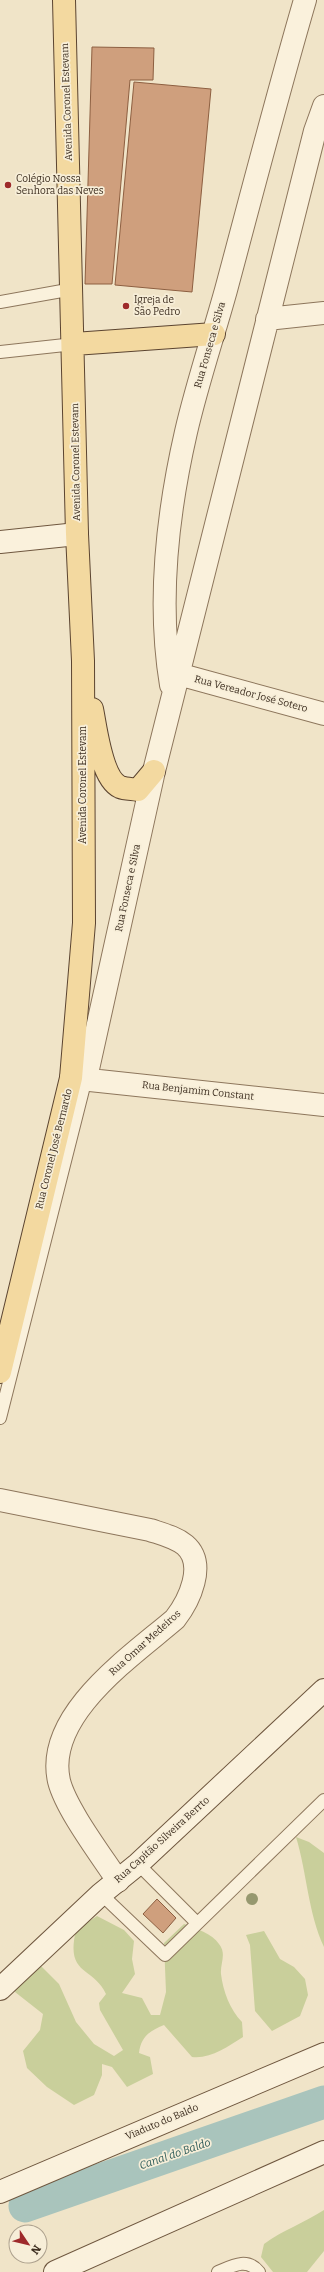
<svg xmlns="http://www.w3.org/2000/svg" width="324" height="2272" viewBox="0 0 324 2272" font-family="Bitter,serif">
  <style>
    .green { fill: #c9cf9b }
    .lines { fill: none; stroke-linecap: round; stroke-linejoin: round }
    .canal { stroke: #a9c4bc; stroke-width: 33 }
    .building { fill: #cf9f7d; stroke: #8d5f41 }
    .lane-casing { stroke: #8d765c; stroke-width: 14 }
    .street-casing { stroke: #8d765c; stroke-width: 24 }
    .secondary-casing { stroke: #6f573f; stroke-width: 24 }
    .primary-casing { stroke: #5b4430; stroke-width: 24 }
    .lane { stroke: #faf1dc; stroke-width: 12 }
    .street { stroke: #faf1dc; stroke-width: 22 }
    .secondary { stroke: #faf1dc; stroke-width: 22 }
    .primary { stroke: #f3d9a0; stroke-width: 22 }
    .tree { fill: #96986f }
    .poi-dot { fill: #9e2a2b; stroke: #f7eed8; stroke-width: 1.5 }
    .labels { text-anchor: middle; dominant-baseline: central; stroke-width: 3.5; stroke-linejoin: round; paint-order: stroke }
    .street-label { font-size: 10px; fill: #3d2e20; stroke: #f7eed8 }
    .poi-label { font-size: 10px; fill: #3d2e20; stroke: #f7eed8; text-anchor: start }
    .water-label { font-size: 11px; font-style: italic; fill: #2f5d5a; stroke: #f7eed8 }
  </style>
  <rect width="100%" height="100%" fill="#f0e4c8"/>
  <path class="green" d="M296,1837L309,1842L324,1853V1947C308,1913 307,1873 296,1837Z
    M97,1916L124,1930L134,1941L132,1959L135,1974L122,1993L142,1998L151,2015H160L166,1992L164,1943L184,1924C196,1929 212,1933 219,1944C227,1954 220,1963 221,1974C223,1991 230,2010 242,2022L243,2037C227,2047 211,2059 192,2057L164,2025C149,2031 141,2037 139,2053L150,2057L153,2074L127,2087L112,2067L102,2064V2075L94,2095L74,2105L47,2087L27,2068L23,2051L40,2030L43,2014L15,1992L18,1974L40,1965L59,1984L76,2022L94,2044L114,2056L123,2050L100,2010L99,2003L106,1994C93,1966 65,1976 76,1930Z
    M264,1931L280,1959L294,1967L305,1979L308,1995L300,2016L272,2031L255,2011L250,1945L246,1935Z
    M324,2210V2251L307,2272H273L261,2257L264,2244C283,2230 304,2223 324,2210Z"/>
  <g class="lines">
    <path class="canal" d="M25,2206L324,2102"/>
  </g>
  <path class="building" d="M92,47L154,48L153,80H130L112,284H85Z
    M134,82L211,89L192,292L115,285Z
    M157,1899L176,1918L163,1933L143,1914Z"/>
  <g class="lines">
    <defs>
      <path id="lane" d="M0,302L73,289
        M0,352L74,344
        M0,1418L86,1078
        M138,1864L197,1923
        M101,1894L165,1955L324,1800
        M218,2272C232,2266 247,2257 259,2272"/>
      <path id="street" d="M267,319L324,313
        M178,674L324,714
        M171,685C157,601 167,515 186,432C197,384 213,337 226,290C252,193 277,96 305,0
        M71,1078L324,1105
        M86,1078L154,771L315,131L324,106
        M0,1500L150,1530C162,1534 175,1537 185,1545C207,1564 189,1601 175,1619C132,1656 44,1715 59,1781C66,1809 101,1855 118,1881"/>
      <path id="secondary" d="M0,542L77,534
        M0,1989L101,1894L138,1864L324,1690
        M0,2192L324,2054
        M55,2272L324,2152"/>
      <path id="primary" d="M74,344L214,334
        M92,709C96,728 101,778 120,787C125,789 133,789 138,790L154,771
        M0,1372L71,1078L84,923L83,661L77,534L64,0"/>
    </defs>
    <use href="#lane" class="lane-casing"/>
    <use href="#street" class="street-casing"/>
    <use href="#secondary" class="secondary-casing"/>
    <use href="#primary" class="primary-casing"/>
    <use href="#lane" class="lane"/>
    <use href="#street" class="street"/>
    <use href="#secondary" class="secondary"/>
    <use href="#primary" class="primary"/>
  </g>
  <circle class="tree" cx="252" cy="1899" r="6"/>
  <g class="poi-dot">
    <circle cx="8" cy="185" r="4"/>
    <circle cx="126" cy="306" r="4"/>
  </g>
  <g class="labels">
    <g class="street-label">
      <text transform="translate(67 102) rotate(-92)">Avenida Coronel Estevam</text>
      <text transform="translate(210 345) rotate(-74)">Rua Fonseca e Silva</text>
      <text transform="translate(76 462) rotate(-91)">Avenida Coronel Estevam</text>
      <text transform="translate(251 694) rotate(15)">Rua Vereador José Sotero</text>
      <text transform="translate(83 785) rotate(-90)">Avenida Coronel Estevam</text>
      <text transform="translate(128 888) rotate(-78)">Rua Fonseca e Silva</text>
      <text transform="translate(198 1091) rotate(6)">Rua Benjamim Constant</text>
      <text transform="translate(54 1149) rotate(-76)">Rua Coronel José Bernardo</text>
      <text transform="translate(145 1643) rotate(-42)">Rua Omar Medeiros</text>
      <text transform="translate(162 1840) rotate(-42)">Rua Capitão Silveira Berrto</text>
      <text transform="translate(162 2122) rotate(-23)">Viaduto do Baldo</text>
    </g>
    <g class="poi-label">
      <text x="16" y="179">Colégio Nossa<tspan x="16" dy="12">Senhora das Neves</tspan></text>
      <text x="134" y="300">Igreja de<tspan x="134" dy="12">São Pedro</tspan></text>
    </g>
    <g class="water-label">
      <text transform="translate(175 2154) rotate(-19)">Canal do Baldo</text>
    </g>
  </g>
  <g transform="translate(28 2244) rotate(125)"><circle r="19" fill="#f7eed8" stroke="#ada18e"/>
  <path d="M0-3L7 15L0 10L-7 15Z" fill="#9e2a2b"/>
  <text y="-6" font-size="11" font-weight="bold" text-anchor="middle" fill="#3d2e20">N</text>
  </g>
</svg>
